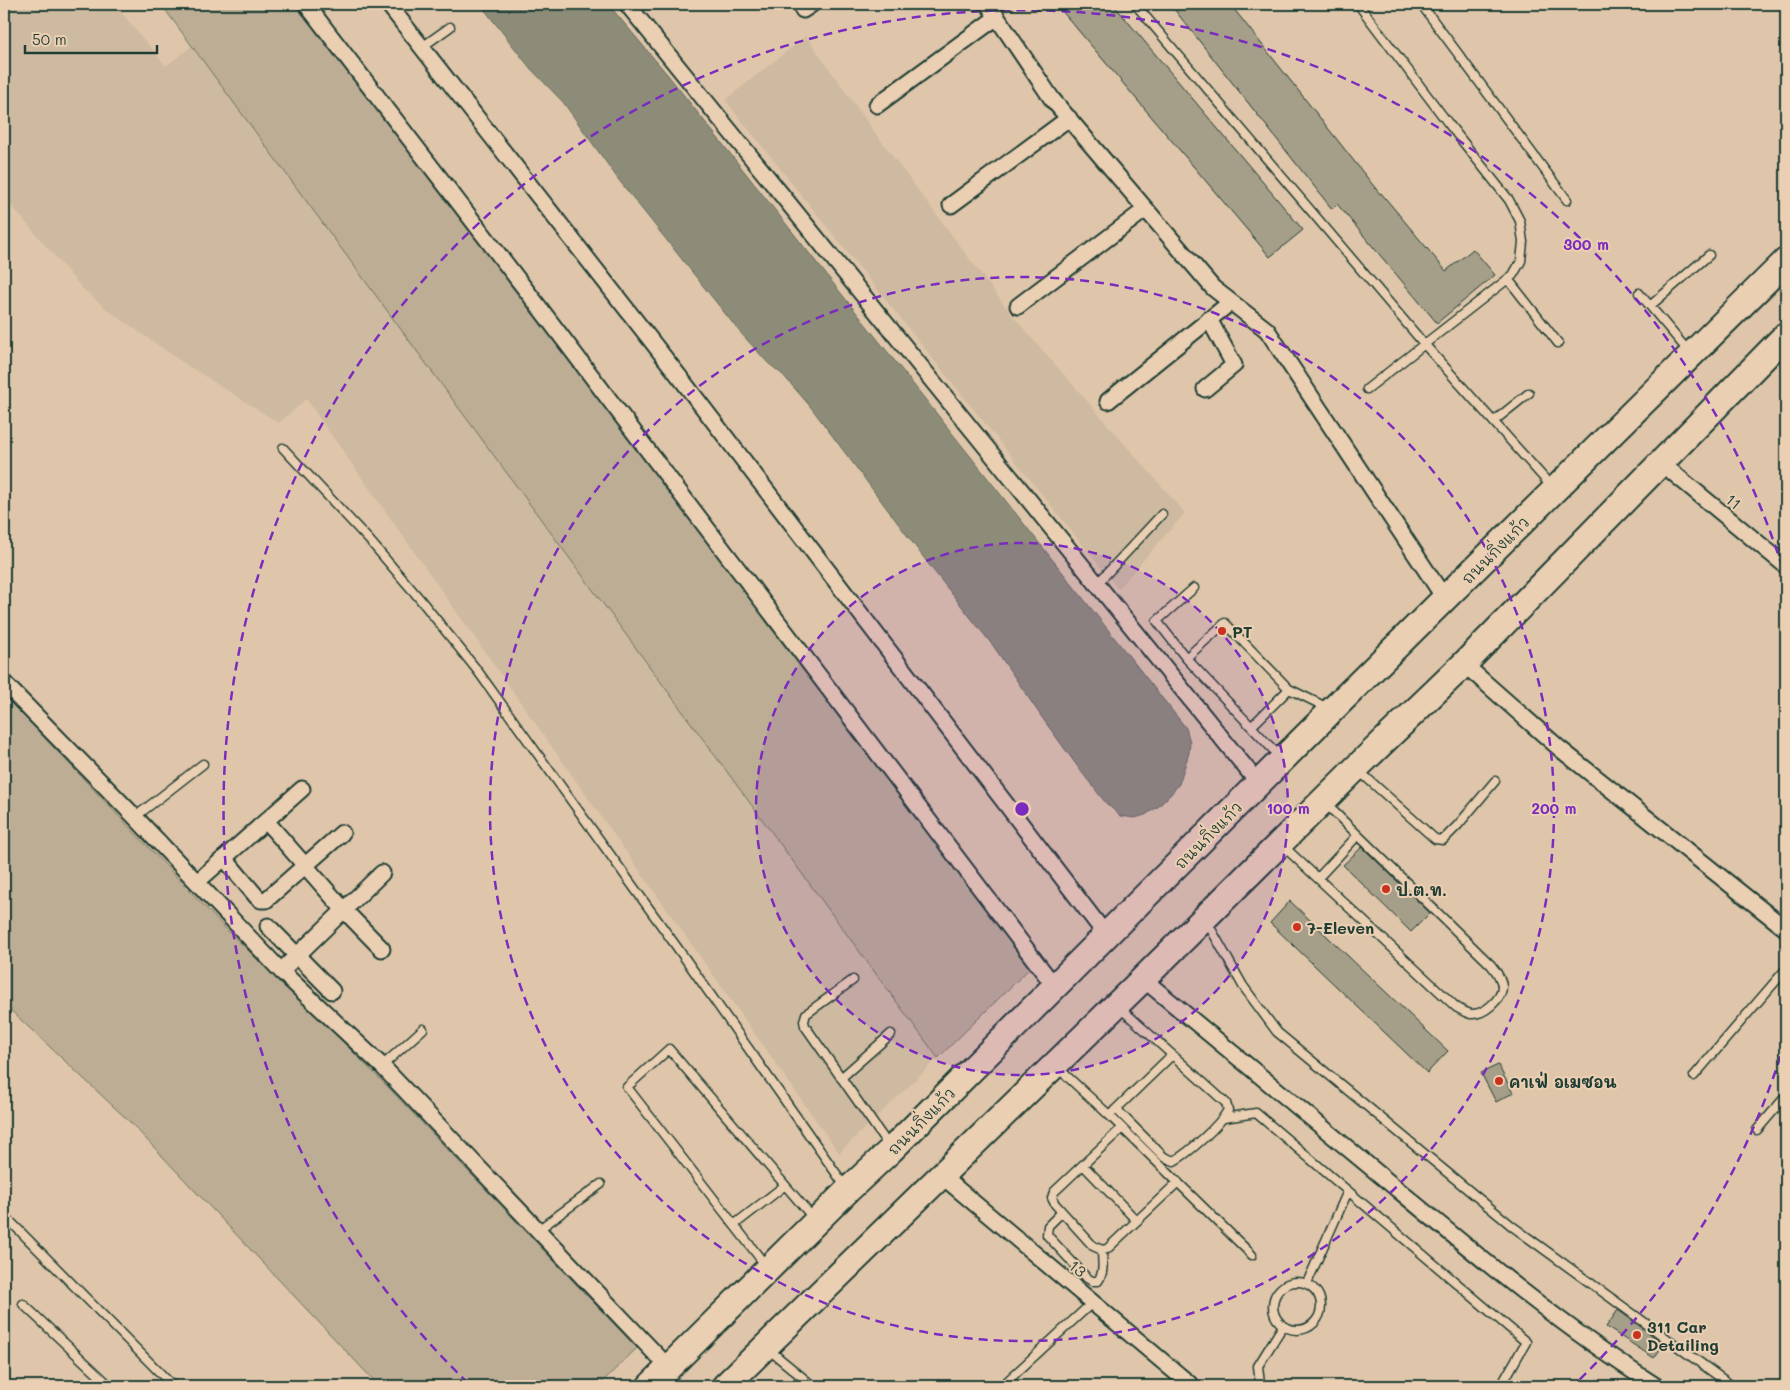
<svg xmlns="http://www.w3.org/2000/svg" width="1790" height="1390" viewBox="0 0 1790 1390" font-family="Mali,'Playpen Sans Thai',sans-serif">
  <style>
    .built { fill: #cebaa0 }
    .green { fill: #bcad94; stroke: #6e7564 }
    .water { fill: #8d8c78; stroke: #616c5d }
    .building { fill: #a59e88; stroke: #1f3d34 }
    .lines { fill: none; stroke-linecap: round; stroke-linejoin: round }
    .lane-casing { stroke: #1f3d34; stroke-width: 11 }
    .street-casing { stroke: #1f3d34; stroke-width: 19 }
    .primary-casing { stroke: #1f3d34; stroke-width: 29 }
    .lane { stroke: #ebcfb2; stroke-width: 8 }
    .street { stroke: #ebcfb2; stroke-width: 15 }
    .primary { stroke: #ebcfb2; stroke-width: 25 }
    .ring { fill: none; stroke: #7b2cbf; stroke-width: 2.5; stroke-dasharray: 9 6 }
    .poi-dot { fill: #c8321e; stroke: #ebcfb2; stroke-width: 2 }
    .labels { text-anchor: middle; dominant-baseline: central; stroke-width: 4; stroke-linejoin: round; paint-order: stroke }
    .street-label { font-size: 16px; fill: #1f3d34; stroke: #ebcfb2 }
    .poi-label { font-size: 16px; font-weight: bold; fill: #1f3d34; stroke: #ebcfb2; text-anchor: start }
    .centre { fill: #7b2cbf; stroke: #ebcfb2; stroke-width: 2.5 }
    .ring-label { font-size: 15px; text-anchor: middle; font-weight: bold; fill: #7b2cbf; stroke: #ebcfb2; stroke-width: 4; stroke-linejoin: round; paint-order: stroke }
  </style>
  <rect width="100%" height="100%" fill="#dfc6aa"/>
  <filter id="ink" filterUnits="userSpaceOnUse"><feTurbulence type="fractalNoise" baseFrequency=".02" numOctaves="2"/><feDisplacementMap in="SourceGraphic" scale="10" xChannelSelector="R" yChannelSelector="G"/><feConvolveMatrix kernelMatrix="1 2 1 2 8 2 1 2 1" color-interpolation-filters="sRGB"/></filter>
  <g filter="url(#ink)">
    <path class="built" d="M4,4H114L166,66L193,45L846,930L938,1058L839,1153L306,399L279,423L182,362L105,308L80,286L4,197Z
      M806,36L876,134L1011,314L1185,513L1118,589L725,100Z"/>
    <path class="green" d="M161,4H298L1032,966L938,1058Z
      M4,695L226,929L340,1039L388,1087L637,1348L598,1386H379L130,1122L4,1004Z"/>
    <path class="water" d="M480,4H608L667,74L1186,728L1190,742L1189,753L1179,784L1171,794L1158,807L1145,815L1135,818L1120,816L1105,802L1083,774L1043,719L994,647L933,570L810,406L783,375L768,363L739,331L618,179L563,102L531,69Z"/>
    <path class="building" d="M1056,4H1113L1303,230L1270,257Z
      M1170,4H1230L1380,194L1381,193L1446,271L1473,249L1495,275L1437,323L1337,204L1332,209Z
      M1362,847L1430,913L1411,932L1343,865Z
      M1290,901L1448,1051L1427,1073L1270,923Z
      M1498,1065L1513,1093L1496,1102L1481,1073Z
      M1618,1310L1664,1344L1654,1358L1606,1327Z"/>
    <g class="lines">
      <defs>
        <path id="lane" d="M1135,4L1425,345L1552,487
          M1358,4L1448,123L1509,200L1520,221L1523,242L1521,261L1513,275L1367,389
          M1421,4L1567,200
          M634,12L644,4
          M422,47L450,27
          M1508,279L1558,343
          M1639,293L1689,352
          M1650,306L1709,255
          M1494,421L1529,393
          M283,448L370,541L419,598L477,670L684,957L845,1186
          M1097,584L1162,514
          M1186,658L1157,621L1194,588
          M1252,726L1289,689
          M1280,757L1186,658L1225,623L1289,689L1328,708
          M1358,770L1435,839L1443,840L1458,825L1495,781
          M135,817L203,764
          M1282,845L1456,1007C1461,1010 1466,1013 1471,1014C1484,1015 1502,999 1502,987C1502,979 1496,971 1491,965L1325,803
          M1318,878L1358,835
          M1207,922L1243,986L1277,1032L1512,1226L1732,1386
          M853,980L806,1014L804,1021L805,1026L889,1146
          M382,1066L423,1029
          M1058,1068L1109,1115L1252,1255
          M1694,1076L1786,969
          M841,1078L891,1034
          M1116,1109L1164,1157L1174,1161C1190,1152 1220,1125 1228,1110L1226,1103L1119,1007
          M1114,1111L1172,1055
          M1224,1118L1256,1113L1526,1342L1501,1386
          M1122,1128L1054,1192L1052,1198L1055,1204L1093,1246L1102,1250L1107,1249L1178,1182
          M1757,1130L1786,1096
          M1083,1165L1137,1221
          M1062,1212L1048,1226L1047,1235L1087,1278L1092,1281H1098C1105,1272 1102,1261 1102,1250
          M4,1215L173,1386
          M734,1225L784,1186
          M538,1230L601,1184
          M766,1266L627,1087L669,1049L814,1219
          M1273 1306a24 24 0 1 1 48 0a24 24 0 1 1-48 0Z
          M1307,1283L1348,1191
          M23,1304L110,1386
          M768,1349L813,1386
          M1002,1386L1093,1302
          M1263,1386L1260,1384L1258,1366L1283,1326"/>
        <path id="street" d="M306,4L536,303L1055,987
          M388,4L682,380L1106,935
          M627,4L1259,784
          M988,4L1052,99L1213,288L1267,330L1445,599
          M803,10L812,4
          M877,105L997,17
          M951,205L1069,118
          M1018,306L1146,209
          M1205,389L1234,365L1209,319
          M1108,401L1231,302
          M1660,462L1786,566
          M1464,664L1559,748L1786,929
          M4,683L135,817L281,971L382,1066L669,1368
          M266,821L344,910L382,949
          M224,858L257,897L261,900H266L342,833
          M197,882L302,789
          M268,926L332,991
          M281,971L382,873
          M1143,979C1228,1049 1312,1119 1397,1189C1480,1258 1564,1328 1656,1386
          M942,1176L1192,1386"/>
        <path id="primary" d="M650,1386L848,1190L891,1150L1332,710L1786,261
          M725,1386L1143,979L1356,768L1464,664L1786,335"/>
      </defs>
      <use href="#lane" class="lane-casing"/>
      <use href="#street" class="street-casing"/>
      <use href="#primary" class="primary-casing"/>
      <use href="#lane" class="lane"/>
      <use href="#street" class="street"/>
      <use href="#primary" class="primary"/>
    </g>
  </g>
  <circle cx="1022" cy="809" r="266" fill="#7b2cbf" fill-opacity=".12"/>
  <g class="ring">
    <circle cx="1022" cy="809" r="266"/>
    <circle cx="1022" cy="809" r="532"/>
    <path d="M1785 1042A798 798 0 0 1 1576 1383M468 1383A798 798 0 1 1 1785 576"/>
  </g>
  <g class="poi-dot">
    <circle cx="1222" cy="631" r="5"/>
    <circle cx="1386" cy="889" r="5"/>
    <circle cx="1297" cy="927" r="5"/>
    <circle cx="1499" cy="1081" r="5"/>
    <circle cx="1637" cy="1335" r="5"/>
  </g>
  <g class="labels">
    <g class="street-label">
      <text transform="translate(1734 501) rotate(40)">11</text>
      <text transform="translate(1495 550) rotate(-45)">ถนนกิ่งแก้ว</text>
      <text transform="translate(1208 835) rotate(-45)">ถนนกิ่งแก้ว</text>
      <text transform="translate(921 1121) rotate(-45)">ถนนกิ่งแก้ว</text>
      <text transform="translate(1078 1268) rotate(40)">13</text>
    </g>
    <g class="poi-label">
      <text x="1232" y="631">PT</text>
      <text x="1396" y="889">ป.ต.ท.</text>
      <text x="1307" y="927">7-Eleven</text>
      <text x="1509" y="1081">คาเฟ่ อเมซอน</text>
      <text x="1647" y="1326">311 Car<tspan x="1647" dy="18">Detailing</tspan></text>
    </g>
  </g>
  <circle cx="1022" cy="809" r="8" class="centre"/>
  <g class="ring-label">
    <text x="1586" y="250">300 m</text>
    <text x="1288" y="814">100 m</text>
    <text x="1554" y="814">200 m</text>
  </g>
  <rect width="1790" height="1390" fill="none" stroke="#ebcfb2" stroke-width="20"/>
  <rect x="10" y="10" width="1770" height="1370" fill="none" stroke="#1f3d34" stroke-width="2" filter="url(#ink)"/>
  <path d="M25 45v8h132v-8" fill="none" stroke="#1f3d34" stroke-width="2.5"/>
  <text x="32" y="45" font-size="15" fill="#1f3d34" stroke="#ebcfb2" stroke-width="4" paint-order="stroke">50 m</text>
</svg>
